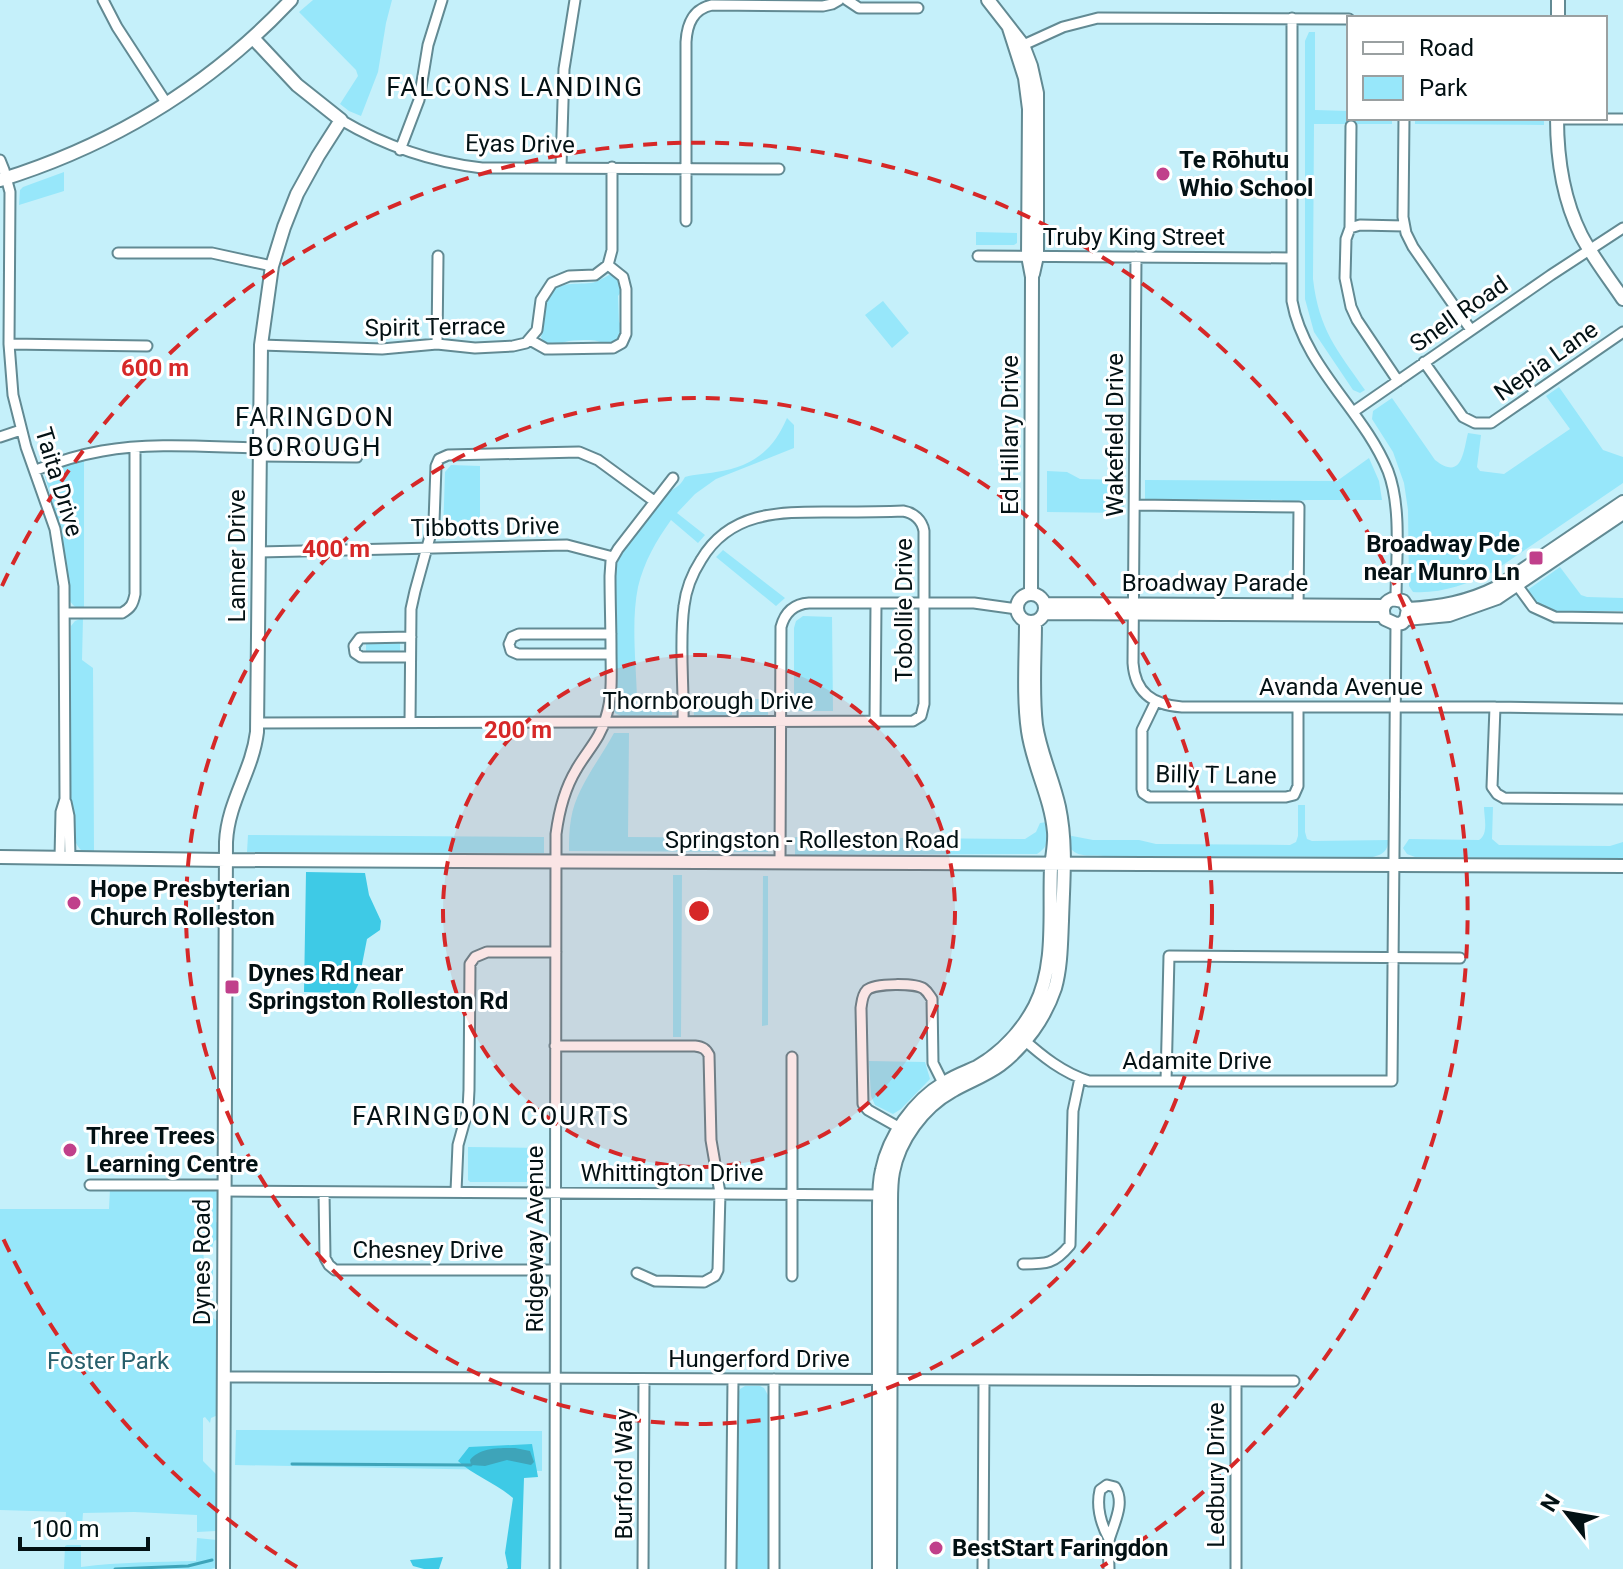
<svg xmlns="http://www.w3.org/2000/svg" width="1623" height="1569" viewBox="0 0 1623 1569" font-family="Roboto,sans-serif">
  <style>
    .green { fill: #97e7fa }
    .forest { fill: #3ecae6 }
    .water { fill: #3ea4b9 }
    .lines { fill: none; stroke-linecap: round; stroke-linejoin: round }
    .stream { stroke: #3ea4b9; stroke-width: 3 }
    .street-casing { stroke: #628a93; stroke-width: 13 }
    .secondary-casing { stroke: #628a93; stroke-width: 16 }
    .street { stroke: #fff; stroke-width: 9 }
    .secondary { stroke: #fff; stroke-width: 12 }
    .ring { fill: none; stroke: #d62828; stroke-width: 4; stroke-dasharray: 14 10 }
    .poi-dot { fill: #c0408b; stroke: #fff; stroke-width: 3 }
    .labels { text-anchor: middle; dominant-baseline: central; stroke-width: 6; stroke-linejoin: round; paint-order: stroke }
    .street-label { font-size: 24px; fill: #031114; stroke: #fff }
    .poi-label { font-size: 24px; font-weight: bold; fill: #031114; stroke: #fff; text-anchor: start }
    .park-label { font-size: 24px; fill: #285f6b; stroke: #fff }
    .neighbourhood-label { font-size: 26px; letter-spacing: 2px; fill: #031114; stroke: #fff }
    .centre { fill: #d62828; stroke: #fff; stroke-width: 4 }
    .ring-label { font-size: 24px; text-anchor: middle; font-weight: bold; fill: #d62828; stroke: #fff; stroke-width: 6; stroke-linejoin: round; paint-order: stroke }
  </style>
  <rect width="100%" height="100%" fill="#c5f0fa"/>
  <path class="green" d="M313,0H392L386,23L378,72L361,116L349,111L340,104L358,76L356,70L299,12Z
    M1309,32H1315V110L1349,111V118H1392V124H1314L1313,279C1319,330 1337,350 1365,390L1360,393L1353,390L1314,332L1305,299V41Z
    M1415,118H1544V125L1415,124Z
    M64,172V191L19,205L20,190L23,187Z
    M976,232L1017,233V243L1014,245H976Z
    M609,275H613L621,281V292L618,296L619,322L622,325L620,339C609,348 601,340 589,340C582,340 575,340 569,341C562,342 558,347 550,345C543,344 544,343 541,337C546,325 542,311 547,300C555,280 574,285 591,283C598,282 603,278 609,275Z
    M883,301L909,333L892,348L865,315Z
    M1559,387L1603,450L1623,457V483L1491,573C1467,584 1440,594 1413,592L1409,586L1408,510L1404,483L1393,452L1372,419L1373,411L1392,398L1435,460C1462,481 1463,453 1468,433L1481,435L1477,467L1480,471L1504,474L1570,429L1546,396Z
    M787,418L794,425V448L716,479L695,494L677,513L705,535L698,543L671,520C656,541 644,562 638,587C631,621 636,663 637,698H672V715L621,716L615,713L614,710L617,687L615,569C619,555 654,504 666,494C674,488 680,487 685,477C695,474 705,474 716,472C752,467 773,451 787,418Z
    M1369,458L1379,481L1382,500H1307L1283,502L1282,500L1198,499L1197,502H1145V480L1337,481Z
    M84,460V608C77,609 74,607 70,601C67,554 59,522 45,477L46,473Z
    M451,465L480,466V535H443L445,472Z
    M1047,471L1067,472L1080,479L1124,480V513L1047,512Z
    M723,550L785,598L776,606L716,557Z
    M1560,567L1581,595L1587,597L1623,598V611H1565V614C1544,614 1538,606 1526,591Z
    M803,616L832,617L833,711H794V628L796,621Z
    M83,618L82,660L93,668L94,851H82C68,838 74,815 70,798L71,626L75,621Z
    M366,641H400V654L366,653Z
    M693,699H768V716H694Z
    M614,733H629L628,837L768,838V852L569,851C569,841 569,830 571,819C576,788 599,761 614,733Z
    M1298,805H1305V832L1307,839L1312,841L1389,840C1387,851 1384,854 1373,857L1104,856C1086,855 1068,859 1067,835L1093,840H1139L1156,844L1290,845L1296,842L1298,836Z
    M1484,807H1493L1492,839L1499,845L1610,846L1623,842V859L1415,857L1407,854L1403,848L1409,839L1479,840C1489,834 1484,817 1484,807Z
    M1047,822C1048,837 1050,846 1037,854L795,855V837L1025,839L1036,832L1040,823Z
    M248,835L544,837V853L247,852Z
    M673,875H682L681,1037H673Z
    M763,876H768V1025L762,1026Z
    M869,1061L925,1062L930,1079L901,1109L893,1114L875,1105L871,1096Z
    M468,1147L544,1148L543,1176L539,1182H470L468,1180Z
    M110,1189L210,1190L217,1192L216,1222L218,1223V1239L214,1241L212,1248L206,1242L205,1246L203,1247L204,1264L213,1270V1278L211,1280L203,1275V1310L218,1322V1415L211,1418L210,1423L205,1417L203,1418V1461L218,1476L216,1531L197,1532V1515L134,1512L83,1513L81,1539L65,1540L66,1512L0,1510V1209H109Z
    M745,1386H760L764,1388L769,1397L768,1569H737V1396L740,1389Z
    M236,1430L542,1431V1471L235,1465Z
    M197,1538L217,1540V1567L211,1569H64L65,1546L67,1545H81V1567C120,1562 158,1562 196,1561Z"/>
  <path class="forest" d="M306,872L365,873L369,895L381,921L380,930L367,939L358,985L354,993L304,992Z
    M532,1444L538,1477L524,1478L521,1569H506L508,1568L505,1553L513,1498C496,1483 474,1476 458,1461L469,1447Z
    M443,1557L439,1569H424L413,1566L410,1560Z"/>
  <path class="water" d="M515,1448L530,1451L534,1462L531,1465L507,1460L485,1466L471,1465L470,1460C480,1447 500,1448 515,1448Z"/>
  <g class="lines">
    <path class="stream" d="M292,1464L471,1465
      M115,1569L188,1566L212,1560"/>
    <defs>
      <path id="street" d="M103,0L117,27L167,104
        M847,0L859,8H918
        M1292,18V301C1304,367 1363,410 1388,471C1402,508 1396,559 1396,599
        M1019,47L1063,27L1098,18L1349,19
        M1404,118L1403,217L1406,233L1413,247L1471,330
        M1557,119H1623
        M341,120C385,146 431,162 482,168L779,169
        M400,150L419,100L428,45L442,0
        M0,160L4,170L10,192L9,344L13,395L26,447L55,529L64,586L65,799L61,812L60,858
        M561,167L564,69L575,0
        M686,221V42C687,24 693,9 712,5L823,6L832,4L839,0
        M1350,228L1351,126
        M118,253H212L272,266
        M978,256L1291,258
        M1136,257L1133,663C1135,693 1153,705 1182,707H1495L1623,709
        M530,340L546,349H552L613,348L622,343L626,334V289L623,277L608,265
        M9,344L147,346
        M437,344L438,256
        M261,345L382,349L437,344L475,348L513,346L526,343L537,330L541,300L552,283L569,276L595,275L608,265L612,250V167
        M1424,362L1463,417L1475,423H1491L1623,332
        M1398,381L1357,320L1351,307L1345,278L1346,239L1350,228L1360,225L1404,226
        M1353,412L1551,275L1623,228
        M0,437L21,430
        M260,456L357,457
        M36,470C57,462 79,455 102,451C153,442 208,447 260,448
        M1135,505L1299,507L1298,611
        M259,552L567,545L613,557
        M1514,581L1533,607L1555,617L1623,618
        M65,613H122C131,608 133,604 135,594V448
        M611,634H519L512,637L509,644L511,651L518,654H611
        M410,657H361L355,653L354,646L360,638L411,637
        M1156,701L1142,730V789L1143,793L1149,797H1286L1294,795L1298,786V707
        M1495,707L1492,787L1497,794L1504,798L1623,799
        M875,721L876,604
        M410,722L411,609L415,591L434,522L436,466L439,459L448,455L579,452L598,460L654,501
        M258,723L913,721L921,716L924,704V531C922,520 914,513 903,511C881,512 859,512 836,512C784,512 731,509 701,560C692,574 686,589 684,606C679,641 684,685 683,721
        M66,802L69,816L70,858
        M780,862L781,627C785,612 794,604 809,603H974L1017,609
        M1022,1038C1042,1056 1063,1073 1089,1081H1392L1396,624
        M555,1046H695C703,1047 706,1049 709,1055L711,1140L720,1193L718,1270L715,1276L704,1282L655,1281L637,1273
        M1166,1081L1169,956L1460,958
        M900,1128L868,1110L863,1104L861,1008C862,1002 862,995 867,990C875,983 916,983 924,989C928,992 929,995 932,999L933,1063L943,1083
        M90,1185H224
        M224,1191L879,1195
        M456,1191L458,1145L468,1109L469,1090L470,964L475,957L487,952H556
        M324,1192L325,1258L329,1265L335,1270H555
        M1023,1264C1047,1264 1054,1264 1070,1245L1073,1111L1080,1078
        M792,1276V1057
        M224,1377L1294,1381
        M1109,1539C1101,1524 1096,1507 1100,1490L1107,1485L1115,1487C1125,1502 1115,1521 1110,1537C1107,1546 1109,1559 1109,1569
        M555,1569L556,834C559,811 564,790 576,770C586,752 601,738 606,717C613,695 611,673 611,650C611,626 610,601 610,576L611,561L618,549L673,478
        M643,1569L644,1379
        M731,1569L733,1379
        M774,1569V1379
        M983,1569L984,1380
        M1236,1569V1381"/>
      <path id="secondary" d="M988,0L1023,45L1031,66L1037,93V256L1033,274
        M1558,0V18
        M1009,28L1025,78L1029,109L1028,256L1032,277L1031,594
        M1557,118C1557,158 1563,199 1581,235C1593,258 1609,278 1623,299
        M0,180C113,145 210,86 291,0
        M1017 608a14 14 0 1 1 28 0a14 14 0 1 1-28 0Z
        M1045,604L1384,606
        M1408,609C1440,607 1468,602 1496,588L1623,502
        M1045,613L1383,615
        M1406,619L1408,609L1403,601L1392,599C1383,603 1381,610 1385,619L1396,624L1402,623L1406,619L1449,615L1497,598L1623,513
        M0,857L225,860L1623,866
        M223,1569L226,842C228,801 252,772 257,732L261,345L272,266L284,227L297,194L318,156L341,120L297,85L253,38
        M879,1569V1207C879,1195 879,1182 882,1170C889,1136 914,1101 944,1083C954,1076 966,1072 977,1067C1001,1053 1022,1031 1035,1006C1056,965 1049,913 1051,868C1052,856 1055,843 1054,832C1051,797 1033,766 1028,731C1023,696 1026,658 1026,622
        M890,1569L891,1202C891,1193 891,1182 893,1172C899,1140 923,1107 952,1091C967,1082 985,1076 1000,1065C1025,1046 1045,1018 1055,988C1061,967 1061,943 1062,921C1063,883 1067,845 1059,807C1053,779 1040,753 1036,725C1032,692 1035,656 1035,622"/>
    </defs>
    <use href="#street" class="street-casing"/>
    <use href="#secondary" class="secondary-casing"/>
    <use href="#street" class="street"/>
    <use href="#secondary" class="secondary"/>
  </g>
  <circle cx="699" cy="911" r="256" fill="#d62828" fill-opacity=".12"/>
  <g class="ring">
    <circle cx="699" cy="911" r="256"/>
    <circle cx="699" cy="911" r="513"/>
    <path d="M297 1567A769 769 0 0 1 2 1236M2 586A769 769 0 1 1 1101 1567"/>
  </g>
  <g class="poi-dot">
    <circle cx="1163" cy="174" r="8"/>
    <rect x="1528" y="550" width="16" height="16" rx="4"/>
    <circle cx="74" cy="903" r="8"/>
    <rect x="224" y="979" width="16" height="16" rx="4"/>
    <circle cx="70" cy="1150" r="8"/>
    <circle cx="936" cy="1548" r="8"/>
  </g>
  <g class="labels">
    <g class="street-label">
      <text transform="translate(520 144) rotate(1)">Eyas Drive</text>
      <text x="1134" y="237">Truby King Street</text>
      <text transform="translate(1459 314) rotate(-35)">Snell Road</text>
      <text transform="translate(435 327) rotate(-1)">Spirit Terrace</text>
      <text transform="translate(1546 361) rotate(-35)">Nepia Lane</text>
      <text transform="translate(1010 435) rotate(-90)">Ed Hillary Drive</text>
      <text transform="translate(1115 435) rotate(-90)">Wakefield Drive</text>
      <text transform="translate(59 482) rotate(73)">Taita Drive</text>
      <text transform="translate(485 527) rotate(-1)">Tibbotts Drive</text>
      <text transform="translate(237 556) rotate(-90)">Lanner Drive</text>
      <text x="1215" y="583">Broadway Parade</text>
      <text transform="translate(904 610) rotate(-90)">Tobollie Drive</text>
      <text x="1341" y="687">Avanda Avenue</text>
      <text x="708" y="701">Thornborough Drive</text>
      <text transform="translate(1216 775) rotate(1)">Billy T Lane</text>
      <text x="812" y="840">Springston - Rolleston Road</text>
      <text x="1197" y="1061">Adamite Drive</text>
      <text x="672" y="1173">Whittington Drive</text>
      <text transform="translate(535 1239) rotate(-90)">Ridgeway Avenue</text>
      <text x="428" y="1250">Chesney Drive</text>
      <text transform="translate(202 1262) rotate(-90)">Dynes Road</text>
      <text x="759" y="1359">Hungerford Drive</text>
      <text transform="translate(624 1474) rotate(-90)">Burford Way</text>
      <text transform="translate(1216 1475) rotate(-90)">Ledbury Drive</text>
    </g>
    <g class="poi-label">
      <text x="1179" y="160">Te Rōhutu<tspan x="1179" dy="28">Whio School</tspan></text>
      <text x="1520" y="544" text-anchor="end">Broadway Pde<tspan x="1520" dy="28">near Munro Ln</tspan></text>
      <text x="90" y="889">Hope Presbyterian<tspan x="90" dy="28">Church Rolleston</tspan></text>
      <text x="248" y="973">Dynes Rd near<tspan x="248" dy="28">Springston Rolleston Rd</tspan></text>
      <text x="86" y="1136">Three Trees<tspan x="86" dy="28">Learning Centre</tspan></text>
      <text x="952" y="1548">BestStart Faringdon</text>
    </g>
    <g class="park-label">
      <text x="108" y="1361">Foster Park</text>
    </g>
    <g class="neighbourhood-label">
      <text x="515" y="87">FALCONS LANDING</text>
      <text x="315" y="417">FARINGDON<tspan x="315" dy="30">BOROUGH</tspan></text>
      <text x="491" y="1116">FARINGDON COURTS</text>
    </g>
  </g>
  <circle cx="699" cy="911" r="12" class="centre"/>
  <g class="ring-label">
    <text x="155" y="376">600 m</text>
    <text x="336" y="557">400 m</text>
    <text x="518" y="738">200 m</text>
  </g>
  <rect x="1347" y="16" width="260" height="104" fill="#ffffff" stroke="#9aa0a1" stroke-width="2"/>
  <rect x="1363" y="42" width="40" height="12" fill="#ffffff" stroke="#9aa0a1" stroke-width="2"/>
  <text x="1419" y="56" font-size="24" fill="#031114">Road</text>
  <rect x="1363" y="76" width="40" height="24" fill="#97e7fa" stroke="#9aa0a1" stroke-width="2"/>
  <text x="1419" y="96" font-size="24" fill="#031114">Park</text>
  <g transform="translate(1567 1513) rotate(301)" stroke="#ffffff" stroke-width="6" paint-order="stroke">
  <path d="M0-6L14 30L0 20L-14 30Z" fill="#031114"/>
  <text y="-12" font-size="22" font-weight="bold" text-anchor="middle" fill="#031114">N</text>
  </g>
  <path d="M20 1537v12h128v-12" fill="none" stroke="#031114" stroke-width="4"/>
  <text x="32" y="1537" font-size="24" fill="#031114" stroke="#ffffff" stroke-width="6" paint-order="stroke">100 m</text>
</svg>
